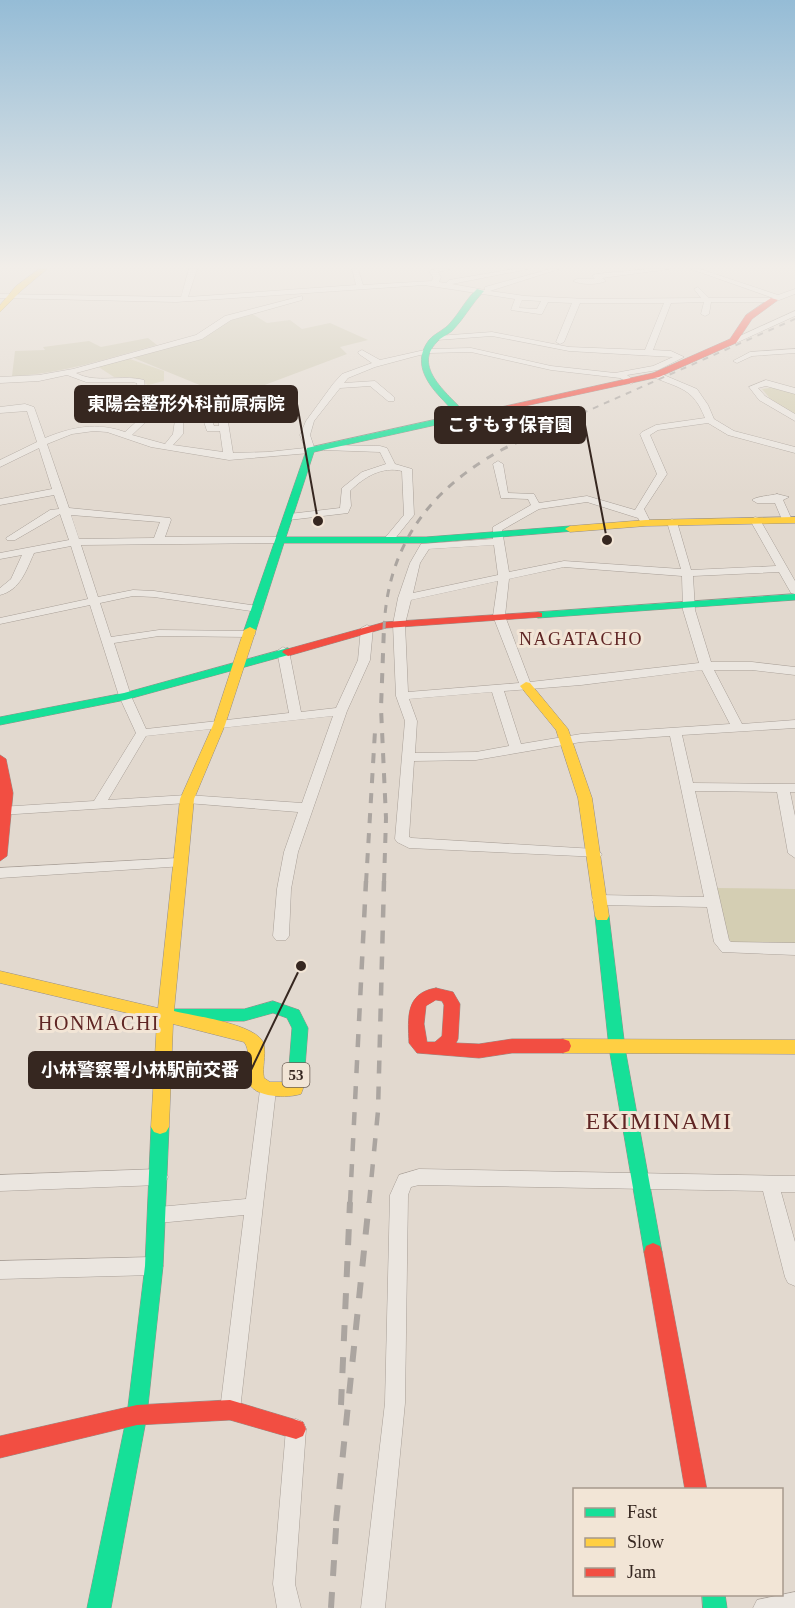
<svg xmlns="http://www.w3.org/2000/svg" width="795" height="1608" viewBox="0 0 795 1608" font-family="'Times New Roman','Noto Sans JP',serif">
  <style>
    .green { fill: #d4ceb3 }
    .cemetery { fill: #cec8b2 }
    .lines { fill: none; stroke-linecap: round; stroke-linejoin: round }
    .street-casing { stroke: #a89f97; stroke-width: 1 }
    .fast-casing { stroke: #978e88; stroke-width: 1 }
    .slow-casing { stroke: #978e88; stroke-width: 1 }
    .jam-casing { stroke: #978e88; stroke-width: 1 }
    .street { fill: #ebe6e0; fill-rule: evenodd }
    .fast { fill: #16e098; fill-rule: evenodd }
    .slow { fill: #ffcf43; fill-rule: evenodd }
    .jam { fill: #f24e42; fill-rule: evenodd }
    .rail-far4 { stroke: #aba5a0; stroke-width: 2; stroke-dasharray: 6 6; stroke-linecap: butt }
    .rail-far3 { stroke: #aba5a0; stroke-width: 3; stroke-dasharray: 8 8; stroke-linecap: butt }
    .rail-far2 { stroke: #aba5a0; stroke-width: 4; stroke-dasharray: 10 10; stroke-linecap: butt }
    .rail-far1 { stroke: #aba5a0; stroke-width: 4.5; stroke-dasharray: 13 13; stroke-linecap: butt }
    .rail { stroke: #aba5a0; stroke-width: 6; stroke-dasharray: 16 16; stroke-linecap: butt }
    .labels { text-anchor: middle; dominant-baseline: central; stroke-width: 6; stroke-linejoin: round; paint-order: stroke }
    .shield { fill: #f2e5d6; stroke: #6e6057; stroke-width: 1.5 }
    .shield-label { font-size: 15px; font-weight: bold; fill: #362720 }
    .neighbourhood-label { font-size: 18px; letter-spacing: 1.5px; fill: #5f2524; stroke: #f2e5d6 }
    .quarter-label { font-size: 20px; letter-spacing: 1.5px; fill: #5f2524; stroke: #f2e5d6 }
    .near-quarter-label { font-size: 24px; letter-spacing: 1.5px; fill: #5f2524; stroke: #f2e5d6 }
    .leader { fill: none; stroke: #362720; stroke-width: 2 }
    .callout-dot { fill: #362720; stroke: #f2e5d6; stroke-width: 2 }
    .callout { fill: #362720; stroke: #362720; stroke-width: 2 }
    .callout-label { font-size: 18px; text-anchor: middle; font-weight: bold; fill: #fff }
  </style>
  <rect width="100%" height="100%" fill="#e2d9cf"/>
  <path class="green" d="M127,358L164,371V381L148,385L130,377H114L97,366Z
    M777,387L795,393V414L773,402L762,389Z
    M714,888L795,889V946L730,944Z"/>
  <path class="cemetery" d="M251,313L267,323L290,320L302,329L330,323L368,340L340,347L347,354L251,390L202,386L129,356L206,336L227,322Z
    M148,338L157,345C109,358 62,374 12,376L15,351L45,350L43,347L89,341L101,347Z"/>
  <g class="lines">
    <defs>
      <path id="street" d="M189,269H197L188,297L356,285L352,269H358L363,285L432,281L433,277L429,271L435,269H450L438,272L441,277L439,282L446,283L449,280L514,269H528L452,284L485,290V287L550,269H559L490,291L525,296L587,299L701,298L694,289L698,287L709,298H773L691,269H700L778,295L795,289V294L774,302H711L709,314L705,316L701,314L704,302L671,303L653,350L671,351L684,357L658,370L627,375L635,381L631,384L620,378L551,370L471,352L429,353L416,356L375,367L348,378L344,383L375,381L394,397V401H388L370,386L340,388L314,421L310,435L315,450L310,453L229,460L151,447L107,432L94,431L72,434L47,444L69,508L170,518L171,520L165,537H282L287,540L282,543L81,545L98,597L133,590L154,591L258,606L264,609L258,612L154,597L133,596L100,603L111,637L159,630L250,631L256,634L250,637L159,636L114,643L131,696L146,729L289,713L277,651L283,647L289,651L301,712L336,708L358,660L361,628L367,625L373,628L370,660L347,711L298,852L291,889L289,936L286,940H276L273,936L277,889L284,852L298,812L187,803L0,815V807L94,801L136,733L119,696L90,605L0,624V618L88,599L71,546L34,553C26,571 20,590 0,595V588L11,579L22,555L0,559V553L69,540L60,514L15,540H7L6,538L50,510L59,509L54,495L0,505V499L52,489L39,448L0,467V460L37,442L27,411L0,413V407L25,404L34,407L45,438C72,427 97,422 125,432L146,413L139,404L137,383L132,382H86L67,375L39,381L0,383V377L39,375L73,369L196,335L225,316L302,296V300L231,320L202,339L76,373C96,384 122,374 144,380L147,404L155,413L132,435L165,444L173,434L175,420L179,417L183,420V434L173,445L223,452L220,431H207L196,397L203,395L214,426H219L215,397L222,395L226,411L243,409L247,412L243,415L227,416L233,453L268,452L305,448L300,435L306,421L333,384L342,374L372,363L359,354L358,352L362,350L380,360L429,349L471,348L551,366L615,373L653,366L673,357L569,351L492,336L437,340L433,338L437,336L492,332L569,347L645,350L664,303H580L564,342L560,344L556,342L572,303L548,302L542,314H539L511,310L515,299L424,285L176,302L0,298V294L181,297ZM522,300L541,301L537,309L519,308ZM71,515L160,522L154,538L79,539ZM333,716L302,803L187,795L108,800L146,736Z
        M648,269H669L602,278L606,281C598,285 581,285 573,281L577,279H595L592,276L596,274Z
        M795,311V316L736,343L729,341Z
        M795,349V353L752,356L737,363L733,361L750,352Z
        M653,373H659L697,389L708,405L714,419L734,431L795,447V453L728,435L708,423L658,430L650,435L667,474L644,509L650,521L649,523H641L638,518L587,502L539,509L502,530L509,572L564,561L681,569L667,522L672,519L677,522L691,570L776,566L750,520L755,517L759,518L795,581V594L791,593L779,572L693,576L695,610L711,662H752L795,667V675L752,670H714L742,724L795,720V728L682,735L693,783L795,784V792H790L795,816V858L788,853L777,792L695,791L729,940L731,942L795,943V955L722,952L714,942L707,907L599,905L594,904L592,900L594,896L599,895L704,897L670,736L581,742L476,760L414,761L409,837L412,838L595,849L602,854L600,857L409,848L397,842L395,839L405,721L396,696L393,624L398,598L410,563L421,544L493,539V527L531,505L528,499L501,498L493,464L498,461L503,464L508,493L534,494L539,503L587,496L635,510L657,474L640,434L642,432L656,425L705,418C693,388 681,389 653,377ZM494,545L498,575L413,593L420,563L429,549ZM564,567L682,576L683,610L699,663L530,682L505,616L509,579ZM498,581L493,616L519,683L408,692L405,624L411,600ZM702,670L730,724L581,734L521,744L504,691L581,685ZM492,692L509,746L476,752L415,753L417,721L409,699Z
        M766,380L795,388V394L766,386L758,388L765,396L795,414V421L759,400L749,387Z
        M327,445L380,446L387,448L395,464L412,469L414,515L393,541L389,542L384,539L404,515L402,471C382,466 364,477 350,491L351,506L348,513L289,520L284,517L289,514L340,508L342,488L362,472L386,464L380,452L324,450L322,448Z
        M777,494L789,497L783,500L792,520L791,522H783L775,503H757L752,500C757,496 770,496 777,494Z
        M179,858L184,860L186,863L184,866L0,878V868Z
        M268,1083L274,1085L276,1090L240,1410L237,1417L230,1420L223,1417L220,1410L244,1215L158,1223L152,1221L149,1215L152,1209L158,1207L246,1199L260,1090L262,1085Z
        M159,1169L165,1171L168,1177L165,1183L159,1185L0,1191V1175Z
        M419,1169L795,1176V1192H781L795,1242V1286L788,1283L785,1277L763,1191L419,1185L411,1187L408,1195L405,1403L385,1608H361L385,1403L390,1195L399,1175Z
        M154,1257L161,1260L163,1266L161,1272L154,1275L0,1279V1261Z
        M296,1419L303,1422L306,1429L295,1584L301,1608H277L273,1584L286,1429L289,1422Z
        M795,1592V1608H753L757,1600Z"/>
      <path id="fast" d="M477,289L484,291C472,303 464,319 452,331C447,335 441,337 437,342C410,369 454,398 469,417L465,420C456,416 448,405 441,398C425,381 413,361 429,340C435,333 445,330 451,322C460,312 466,299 477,289Z
        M451,416L454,417V421L314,452L286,537H426L570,526L575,529L574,531L426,543H284L256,630L254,632H246L244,630L307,448Z
        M795,594V600L538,618L532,615L538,612Z
        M288,648L294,652L292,654L125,700L0,725V717L124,693Z
        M602,911L607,912L609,916L625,1048L662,1252L660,1258L653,1261L646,1258L644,1252L609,1048L595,916L597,912Z
        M273,1001L299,1010L308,1028L304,1080L302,1085L296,1087L290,1085L288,1080L292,1028L287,1018L273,1013L244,1021H166L160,1019L158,1015L160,1011L166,1009H244Z
        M160,1120L166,1122L169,1127L163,1266L147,1415L111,1608H87L127,1415L145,1266L151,1127L154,1122Z
        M702,1594H725L727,1608H703Z"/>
      <path id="slow" d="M39,269H47L22,290L0,312V305L16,286Z
        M795,517V523L646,526L570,532L565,529L570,526L646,520Z
        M250,627L256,630L225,725L194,799L174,1011C193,1016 260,1024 264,1045C266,1056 262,1067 264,1078L270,1082H287L290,1075L296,1073L302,1075C305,1082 304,1087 301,1094C291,1097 278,1097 268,1095C231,1087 257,1059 244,1042L173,1024L169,1127L166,1132L160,1134L154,1132L151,1127L157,1020L0,983V971L158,1008L180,799L213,725L244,630Z
        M526,682L530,683L568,729L592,798L609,916L607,920H597L595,916L578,798L556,730L520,686Z
        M563,1039L795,1040V1054L563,1053L557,1051L555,1046L557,1041Z"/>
      <path id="jam" d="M771,298L778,300L752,319L736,343L659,377L451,422L447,419L653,373L730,339L746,315Z
        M538,612L542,613V617L386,628L288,656L282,652L284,650L385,622Z
        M0,755L6,759L13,793L7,856L0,861Z
        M436,988L453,992L460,1004L458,1039L456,1043L479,1044L512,1039H563L569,1041L571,1046L569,1051L563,1053H512L479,1058L417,1053L409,1043C408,1018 405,993 436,988ZM436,1000L442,1001L444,1005L442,1036L435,1042H427L424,1024L426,1006Z
        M653,1243L660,1246L662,1252L707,1490H685L644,1252L646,1246Z
        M230,1400L303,1422L306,1429L303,1436L296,1439L230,1420L137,1425L0,1458V1436L137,1405Z"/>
    </defs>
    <use href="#street" class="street-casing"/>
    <use href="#fast" class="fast-casing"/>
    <use href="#slow" class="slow-casing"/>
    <use href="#jam" class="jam-casing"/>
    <use href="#street" class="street"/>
    <use href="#fast" class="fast"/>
    <use href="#slow" class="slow"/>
    <use href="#jam" class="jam"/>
    <path class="rail-far4" d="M549,428L795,319"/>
    <path class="rail-far3" d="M384,629C387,553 422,499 486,459C506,446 530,437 552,427"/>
    <path class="rail-far2" d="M366,883L375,731
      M384,883L386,818L381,708L384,627"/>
    <path class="rail-far1" d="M350,1203L366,881
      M369,1203L378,1111L384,881"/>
    <path class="rail" d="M341,1405L350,1202
      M336,1521L369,1202
      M331,1608L337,1513"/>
  </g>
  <linearGradient id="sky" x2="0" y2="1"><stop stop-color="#95bcd6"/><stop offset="0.54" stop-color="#f2eee9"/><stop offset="1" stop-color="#f2eee9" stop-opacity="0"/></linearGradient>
  <rect width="795" height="494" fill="url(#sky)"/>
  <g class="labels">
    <rect class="shield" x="282.5" y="1063" width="27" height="24" rx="4.5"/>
    <g class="shield-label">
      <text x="296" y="1075">53</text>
    </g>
    <g class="neighbourhood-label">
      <text x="581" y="639">NAGATACHO</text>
    </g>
    <g class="quarter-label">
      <text x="99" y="1023">HONMACHI</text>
    </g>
    <g class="near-quarter-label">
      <text x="659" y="1121">EKIMINAMI</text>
    </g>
  </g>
  <path class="leader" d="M318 521L297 404M607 540L585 425M301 966L251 1070"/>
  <g class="callout-dot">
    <circle cx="318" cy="521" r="6"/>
    <circle cx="607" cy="540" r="6"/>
    <circle cx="301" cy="966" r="6"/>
  </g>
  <g class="callout">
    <rect x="75" y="386" width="222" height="36" rx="6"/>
    <rect x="435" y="407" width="150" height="36" rx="6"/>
    <rect x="29" y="1052" width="222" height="36" rx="6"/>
  </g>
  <g class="callout-label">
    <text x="186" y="410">東陽会整形外科前原病院</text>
    <text x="510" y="431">こすもす保育園</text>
    <text x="140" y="1076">小林警察署小林駅前交番</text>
  </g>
  <rect x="573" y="1488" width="210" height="108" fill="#f2e5d6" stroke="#a7998d" stroke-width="1.5"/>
  <rect x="585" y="1508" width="30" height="9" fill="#16e098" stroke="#a7998d" stroke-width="1.5"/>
  <text x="627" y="1518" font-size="18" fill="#362720">Fast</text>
  <rect x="585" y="1538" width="30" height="9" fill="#ffcf43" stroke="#a7998d" stroke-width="1.5"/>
  <text x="627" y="1548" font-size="18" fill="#362720">Slow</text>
  <rect x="585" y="1568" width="30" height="9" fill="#f24e42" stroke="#a7998d" stroke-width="1.5"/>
  <text x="627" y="1578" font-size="18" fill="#362720">Jam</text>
</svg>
